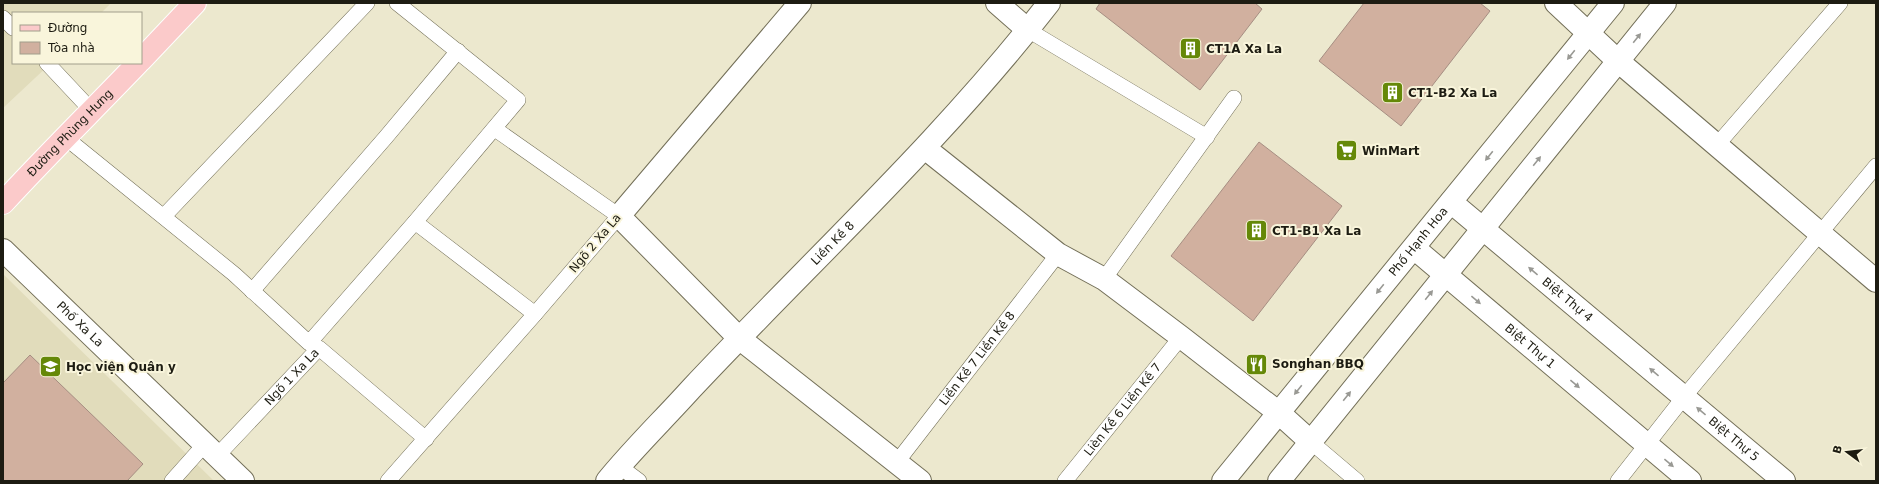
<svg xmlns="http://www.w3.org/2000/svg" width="1879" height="484" viewBox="0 0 1879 484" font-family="'DejaVu Sans',sans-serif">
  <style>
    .built { fill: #e1dcbb }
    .building { fill: #d1b09f; stroke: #a68e82 }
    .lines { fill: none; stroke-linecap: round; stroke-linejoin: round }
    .lane-casing { stroke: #736f58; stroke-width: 16 }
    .street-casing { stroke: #736f58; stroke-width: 24 }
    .primary-casing { stroke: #fff; stroke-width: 24 }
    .lane { stroke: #fff; stroke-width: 15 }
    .street { stroke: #fff; stroke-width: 22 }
    .primary { stroke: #fbcaca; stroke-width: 22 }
    .oneway { fill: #999994 }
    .labels { text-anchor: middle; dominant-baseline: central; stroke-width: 4; stroke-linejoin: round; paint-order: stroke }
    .poi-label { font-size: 12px; font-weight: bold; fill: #1d1c12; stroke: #f9f5db; text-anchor: start }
    .street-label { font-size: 12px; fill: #1d1c12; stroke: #f9f5db }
  </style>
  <rect width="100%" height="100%" fill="#ece8ce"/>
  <path class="built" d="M3,3H111L101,13H13V63H51L3,108Z
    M4,275L214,481H3Z"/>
  <path class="building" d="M1100,3H1255L1262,9L1200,90L1096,9Z
    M1364,3H1480L1490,11L1401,126L1319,61Z
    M1259,142L1342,206L1253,321L1171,256Z
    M30,355L143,464L127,481H3V383Z"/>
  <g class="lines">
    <defs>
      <g id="lane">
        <path d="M3,18L13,28"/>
        <path d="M1028,30L1207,137"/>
        <path d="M47,63L92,111"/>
        <path d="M66,138L234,274L309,343L415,222L518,100L397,3"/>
        <path d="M1717,145L1840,3"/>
        <path d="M164,216L367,3"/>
        <path d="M415,222L535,314"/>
        <path d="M1104,279L1234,98"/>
        <path d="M252,291L386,137L458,51"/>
        <path d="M1311,442L1357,481"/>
        <path id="s1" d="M217,456L319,348L426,439"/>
        <path id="s2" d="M897,462L1058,254"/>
        <path d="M619,466L639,481"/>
        <path d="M172,481L205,444"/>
        <path d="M388,481L535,314L619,216L495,129"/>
        <path id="s3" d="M1065,481L1181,337"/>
        <path d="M1618,481L1684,397L1876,166"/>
      </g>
      <g id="street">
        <path d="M800,3L619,216L739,338L920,481"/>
        <path d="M997,3L1028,30"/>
        <path d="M1556,3L1618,61L1876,281"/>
        <path d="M926,149L1058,254L1104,279L1181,337L1279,413L1311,442"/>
        <path id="s4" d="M1451,202L1784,481"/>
        <path id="s5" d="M1414,248L1690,481"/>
        <path id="s6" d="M3,250L243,481"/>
        <path id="s7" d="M607,481C633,449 663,420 691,389C811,261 941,142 1049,3"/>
        <path id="s8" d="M1223,481L1613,3"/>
        <path d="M1279,481L1665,3"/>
      </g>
      <g id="primary">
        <path d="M141,60L195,3"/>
        <path id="s9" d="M3,203C47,155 93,110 138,63"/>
      </g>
    </defs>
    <use href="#lane" class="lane-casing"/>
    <use href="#street" class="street-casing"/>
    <use href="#primary" class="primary-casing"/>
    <use href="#lane" class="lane"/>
    <use href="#street" class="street"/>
    <use href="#primary" class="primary"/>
  </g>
  <defs><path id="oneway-solid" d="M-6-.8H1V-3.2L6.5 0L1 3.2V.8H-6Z"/></defs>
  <g class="oneway">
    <use href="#oneway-solid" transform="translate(1637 38) rotate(-51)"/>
    <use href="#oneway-solid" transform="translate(1571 55) rotate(129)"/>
    <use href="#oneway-solid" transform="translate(1489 156) rotate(129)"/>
    <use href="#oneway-solid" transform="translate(1537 161) rotate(-51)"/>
    <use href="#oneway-solid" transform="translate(1533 271) rotate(-140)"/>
    <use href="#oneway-solid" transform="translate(1380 289) rotate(129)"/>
    <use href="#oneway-solid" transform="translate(1429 295) rotate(-51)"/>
    <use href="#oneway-solid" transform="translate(1476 300) rotate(40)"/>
    <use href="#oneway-solid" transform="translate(1654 372) rotate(-140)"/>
    <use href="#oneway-solid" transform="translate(1575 384) rotate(40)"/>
    <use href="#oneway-solid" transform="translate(1298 390) rotate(129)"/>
    <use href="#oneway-solid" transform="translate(1347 396) rotate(-51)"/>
    <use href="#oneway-solid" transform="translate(1701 411) rotate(-140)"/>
    <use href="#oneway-solid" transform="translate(1669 463) rotate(40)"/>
  </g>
  <defs>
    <symbol id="building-square" viewBox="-11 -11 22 22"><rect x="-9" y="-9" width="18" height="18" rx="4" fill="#658808" stroke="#f9f5db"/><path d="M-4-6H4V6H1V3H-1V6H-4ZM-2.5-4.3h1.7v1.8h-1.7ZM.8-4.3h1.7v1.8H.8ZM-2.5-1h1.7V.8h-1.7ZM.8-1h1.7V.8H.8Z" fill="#fff"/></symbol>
    <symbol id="supermarket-square" viewBox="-11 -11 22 22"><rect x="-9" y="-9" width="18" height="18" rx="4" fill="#658808" stroke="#f9f5db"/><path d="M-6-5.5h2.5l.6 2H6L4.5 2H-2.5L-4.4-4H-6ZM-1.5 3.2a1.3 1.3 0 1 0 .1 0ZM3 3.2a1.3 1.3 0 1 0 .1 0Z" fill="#fff"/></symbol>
    <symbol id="restaurant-square" viewBox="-11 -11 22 22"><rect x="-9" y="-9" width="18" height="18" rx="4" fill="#658808" stroke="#f9f5db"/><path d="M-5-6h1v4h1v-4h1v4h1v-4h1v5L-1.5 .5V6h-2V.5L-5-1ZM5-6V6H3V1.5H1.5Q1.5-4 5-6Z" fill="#fff"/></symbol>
    <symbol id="university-square" viewBox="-11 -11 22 22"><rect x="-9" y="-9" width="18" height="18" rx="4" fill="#658808" stroke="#f9f5db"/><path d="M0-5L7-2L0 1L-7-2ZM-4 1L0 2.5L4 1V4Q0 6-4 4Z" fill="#fff"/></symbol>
  </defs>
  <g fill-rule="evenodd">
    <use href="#building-square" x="1178" y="36" width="25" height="25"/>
    <use href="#building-square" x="1380" y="80" width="25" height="25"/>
    <use href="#supermarket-square" x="1334" y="138" width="25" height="25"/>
    <use href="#building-square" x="1244" y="218" width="25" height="25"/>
    <use href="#restaurant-square" x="1244" y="352" width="25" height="25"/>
    <use href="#university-square" x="38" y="354" width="25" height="25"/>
  </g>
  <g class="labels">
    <g class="poi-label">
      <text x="1206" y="49">CT1A Xa La</text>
      <text x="1408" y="93">CT1-B2 Xa La</text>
      <text x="1362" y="151">WinMart</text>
      <text x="1272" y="231">CT1-B1 Xa La</text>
      <text x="1272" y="364">Songhan BBQ</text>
      <text x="66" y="367">Học viện Quân y</text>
    </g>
    <g class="street-label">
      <text stroke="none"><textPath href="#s9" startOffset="97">Đường Phùng Hưng</textPath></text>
      <text stroke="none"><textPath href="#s8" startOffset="309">Phố Hạnh Hoa</textPath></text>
      <text transform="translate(595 243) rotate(-50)">Ngõ 2 Xa La</text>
      <text stroke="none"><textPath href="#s7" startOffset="328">Liền Kề 8</textPath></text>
      <text stroke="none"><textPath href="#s4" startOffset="152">Biệt Thự 4</textPath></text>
      <text stroke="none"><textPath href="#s6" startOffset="107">Phố Xa La</textPath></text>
      <text stroke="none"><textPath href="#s5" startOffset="152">Biệt Thự 1</textPath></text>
      <text stroke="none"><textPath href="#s2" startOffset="131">Liền Kề 7 Liền Kề 8</textPath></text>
      <text stroke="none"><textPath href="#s1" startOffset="109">Ngõ 1 Xa La</textPath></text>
      <text stroke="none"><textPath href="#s3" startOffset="92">Lièn Kề 6 Liền Kề 7</textPath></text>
      <text stroke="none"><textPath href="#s4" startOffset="369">Biệt Thự 5</textPath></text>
    </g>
  </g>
  <rect width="1879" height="484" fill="none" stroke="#1d1c12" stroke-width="8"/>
  <rect x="12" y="12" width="130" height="52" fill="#f9f5db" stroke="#a19e8b"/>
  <rect x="20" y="25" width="20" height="6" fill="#fbcaca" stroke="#a19e8b"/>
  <text x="48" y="32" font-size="12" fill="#1d1c12">Đường</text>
  <rect x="20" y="42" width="20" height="12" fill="#d1b09f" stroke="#a19e8b"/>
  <text x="48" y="52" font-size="12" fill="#1d1c12">Tòa nhà</text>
  <g transform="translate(1847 452) rotate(285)" stroke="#f9f5db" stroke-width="3" paint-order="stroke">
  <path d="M0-3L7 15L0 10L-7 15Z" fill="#1d1c12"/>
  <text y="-6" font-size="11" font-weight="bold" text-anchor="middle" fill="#1d1c12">B</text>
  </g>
</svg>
